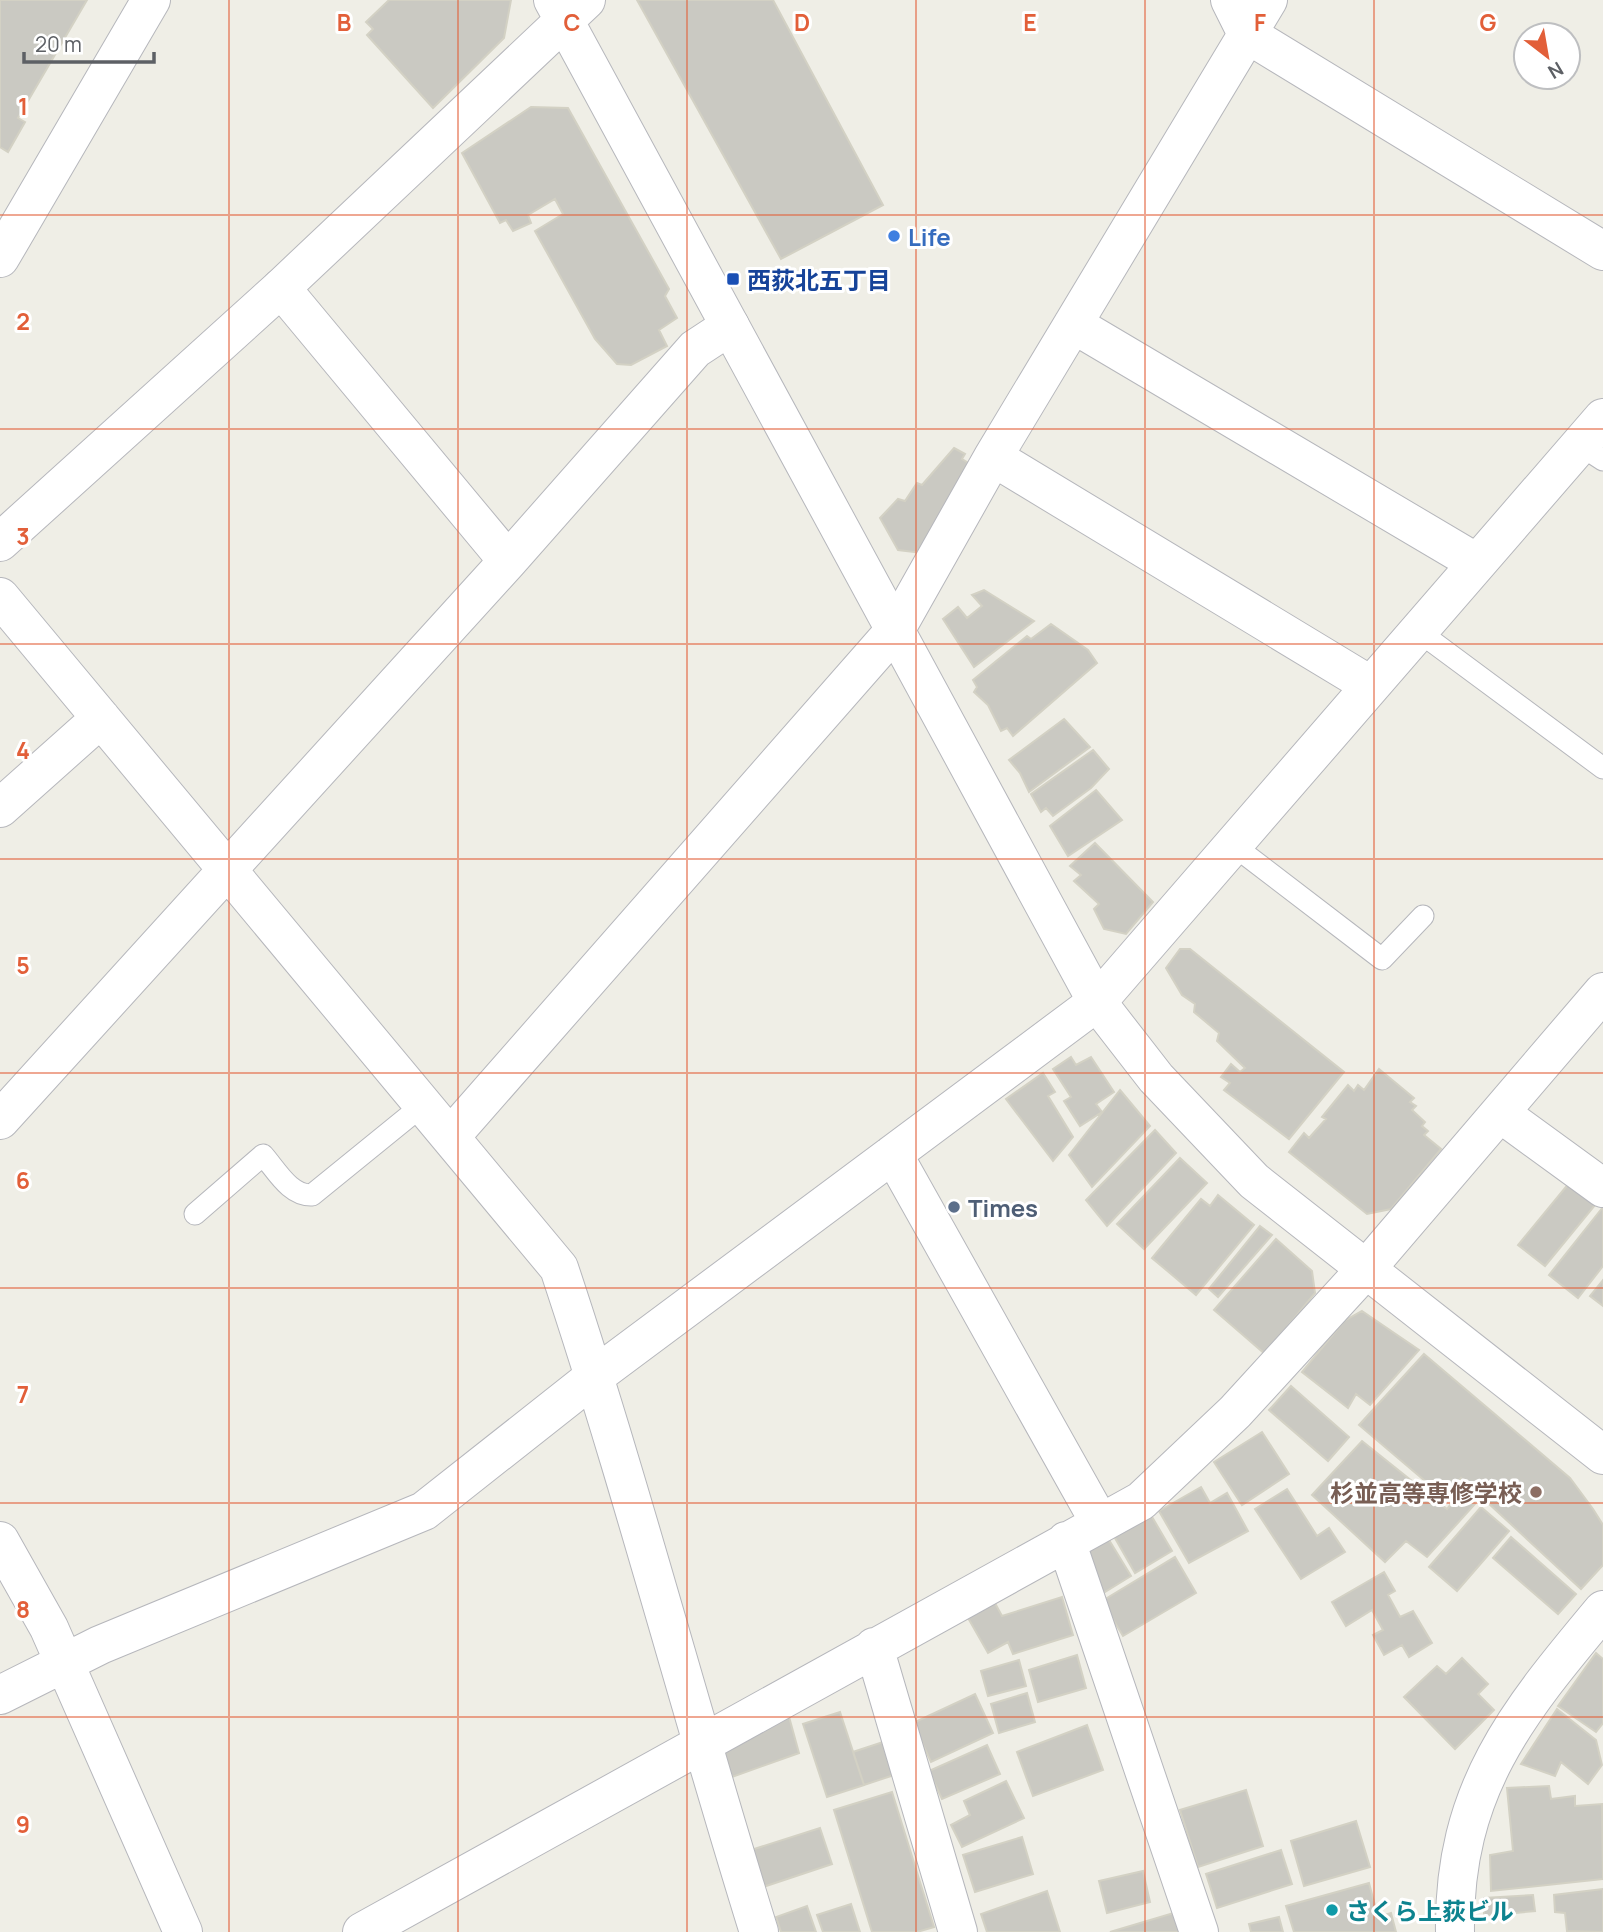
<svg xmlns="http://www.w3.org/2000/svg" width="1603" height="1932" viewBox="0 0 1603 1932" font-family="Manrope,'Noto Sans JP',sans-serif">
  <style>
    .building { fill: #cac9c2; stroke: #d3d1c4; stroke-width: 2 }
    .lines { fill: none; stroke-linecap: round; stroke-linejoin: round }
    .service-casing { stroke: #b6b7bc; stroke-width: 23 }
    .minor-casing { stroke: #b6b7bc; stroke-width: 40 }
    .tertiary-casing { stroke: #b6b7bc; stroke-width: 40 }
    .service { stroke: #fff; stroke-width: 21 }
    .minor { stroke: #fff; stroke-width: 38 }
    .tertiary { stroke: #fff; stroke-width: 38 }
    .grid { fill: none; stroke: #e25f39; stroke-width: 2; stroke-opacity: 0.55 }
    .shop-dot { fill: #3f7fe0; stroke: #fff; stroke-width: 2.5 }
    .transit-dot { fill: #1a4fb4; stroke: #fff; stroke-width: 2.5 }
    .service-dot { fill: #5c6f8a; stroke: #fff; stroke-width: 2.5 }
    .education-dot { fill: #8d6e63; stroke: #fff; stroke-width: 2.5 }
    .culture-dot { fill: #0f9aa8; stroke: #fff; stroke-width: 2.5 }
    .labels { text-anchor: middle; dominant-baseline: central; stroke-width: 6; stroke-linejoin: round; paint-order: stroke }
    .shop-label { font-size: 24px; font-weight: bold; fill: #366cbe; stroke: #fff; text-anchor: start }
    .transit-label { font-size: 24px; font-weight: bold; fill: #164399; stroke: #fff; text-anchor: start }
    .service-label { font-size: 24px; font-weight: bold; fill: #4e5e75; stroke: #fff; text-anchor: start }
    .education-label { font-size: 24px; font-weight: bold; fill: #785e54; stroke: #fff; text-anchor: end }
    .culture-label { font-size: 24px; font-weight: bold; fill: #0d838f; stroke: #fff; text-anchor: start }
    .grid-label { font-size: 23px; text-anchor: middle; font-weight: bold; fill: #e25f39; stroke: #fff; stroke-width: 6; stroke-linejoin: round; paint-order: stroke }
  </style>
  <rect width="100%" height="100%" fill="#efeee6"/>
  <path class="building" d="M0,0H87L18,118L25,122L8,152L0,147Z
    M389,0H511L504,38L433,108L367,35L373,29L366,22Z
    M637,0H773L883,205L781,259Z
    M531,107L568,108L669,289L665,296L677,318L659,330L667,346L631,365L617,364L595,339L535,231L563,214L555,199L528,215L531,223L513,231L506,220L500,223L462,153Z
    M954,448L965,454L962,459L972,465L922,553L898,550L880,518L898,499L905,501L917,483L922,485Z
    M984,590L1034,621L974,667L943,619L958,607L967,618L982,606L972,595Z
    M1051,624L1088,650L1097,663L1013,736L1007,728L1001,731L988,705L974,692L977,687L973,680L1027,636L1031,639Z
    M1064,719L1090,747L1029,792L1020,773L1009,760Z
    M1093,750L1109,769L1091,788L1053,816L1046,808L1041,812L1031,794Z
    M1096,790L1122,820L1068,856L1050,826Z
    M1095,843L1153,902L1126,934L1104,929L1094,909L1099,904L1074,881L1081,875L1070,866Z
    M1180,949H1190L1344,1072L1289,1139L1224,1090L1230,1083L1221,1077L1231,1064L1240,1072L1245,1068L1217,1041L1219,1033L1194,1012L1195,1004L1182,995L1166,968Z
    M1071,1057L1076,1065L1091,1057L1114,1092L1096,1104L1102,1112L1080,1126L1064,1101L1071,1097L1053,1069Z
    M1379,1069L1414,1098L1410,1102L1416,1106L1412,1110L1425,1122L1422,1126L1428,1131L1424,1135L1441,1149L1391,1209L1367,1214L1289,1152L1304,1133L1309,1138L1326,1119L1322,1117L1348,1085L1354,1091L1358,1085L1364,1090Z
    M1043,1073L1055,1092L1048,1096L1073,1137L1053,1161L1006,1099Z
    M1120,1090L1150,1126L1092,1187L1069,1155Z
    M1155,1130L1176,1153L1107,1226L1086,1200Z
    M1180,1158L1207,1183L1144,1249L1117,1224Z
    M1570,1182L1596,1204L1545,1266L1518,1245Z
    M1218,1195L1254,1225L1196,1295L1152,1258L1201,1199L1210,1206Z
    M1603,1207V1266L1578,1298L1549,1275Z
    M1260,1226L1272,1235L1218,1297L1209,1289Z
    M1276,1239L1312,1271L1315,1293L1265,1354L1214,1310Z
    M1603,1280V1306L1590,1296Z
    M1362,1311L1419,1350L1370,1405L1356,1394L1348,1408L1302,1372L1344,1321Z
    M1424,1354L1570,1478L1593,1509L1603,1525V1565L1581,1589L1461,1478L1444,1497L1359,1425Z
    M1291,1386L1349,1437L1328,1461L1269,1410Z
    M1262,1432L1289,1474L1242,1505L1214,1462Z
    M1362,1441L1447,1509L1460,1493L1475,1504L1427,1557L1406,1541L1385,1562L1312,1495Z
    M1201,1487L1210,1503L1227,1493L1248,1531L1189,1563L1159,1511Z
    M1287,1489L1317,1536L1329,1528L1345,1552L1301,1579L1255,1509Z
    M1481,1507L1509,1531L1457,1591L1429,1567Z
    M1148,1510L1172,1551L1135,1573L1111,1531Z
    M1106,1535L1131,1576L1100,1595L1080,1550Z
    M1511,1537L1576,1594L1558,1614L1493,1558Z
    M1175,1557L1196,1593L1123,1636L1102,1601Z
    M1384,1572L1395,1591L1388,1595L1400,1617L1413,1611L1432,1643L1409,1657L1402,1645L1384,1655L1373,1635L1383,1630L1372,1610L1346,1626L1332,1602Z
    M1062,1597L1073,1635L1013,1654L1008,1642L988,1653L968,1618L995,1603L1002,1616Z
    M1596,1653L1603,1659V1723L1596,1732L1558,1706Z
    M1077,1655L1086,1688L1038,1702L1029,1670Z
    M1462,1658L1488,1684L1478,1694L1494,1710L1455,1749L1404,1697L1437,1666L1446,1674Z
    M1019,1660L1026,1686L988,1696L981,1671Z
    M1027,1693L1035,1722L999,1733L991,1704Z
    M975,1694L993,1733L931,1762L913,1723Z
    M1557,1709L1596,1740L1602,1765L1588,1784L1561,1762L1555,1776L1521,1764Z
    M840,1712L864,1785L827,1797L803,1724Z
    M788,1713L799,1753L732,1777L722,1746Z
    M1087,1725L1103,1770L1033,1796L1017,1752Z
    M883,1742L894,1775L864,1785L853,1752Z
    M987,1745L1000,1774L942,1799L929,1771Z
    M1006,1781L1024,1818L962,1847L951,1825L970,1815L964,1801Z
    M1549,1786L1551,1799L1575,1796V1806L1602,1804L1603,1879L1491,1891L1490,1855L1513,1851L1507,1788Z
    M1246,1790L1263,1846L1198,1867L1180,1810Z
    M892,1792L934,1927L917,1932H872L834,1810Z
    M1356,1821L1370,1867L1304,1886L1291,1841Z
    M820,1828L832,1864L757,1889L745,1852Z
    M1022,1837L1033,1874L975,1892L963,1855Z
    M1281,1850L1292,1884L1217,1908L1206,1874Z
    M1143,1871L1150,1902L1107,1913L1099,1881Z
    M1369,1883L1378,1917L1391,1913L1396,1932H1294L1286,1906Z
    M1603,1889V1932L1567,1931L1565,1913L1555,1912L1554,1895Z
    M1047,1891L1060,1932H987L981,1914Z
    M1533,1895L1535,1911L1484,1916V1898Z
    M851,1904L860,1932H823L817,1915Z
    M807,1906L816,1932H781L776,1917Z
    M1177,1912L1183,1932H1110Z
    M1279,1917L1283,1932H1251L1249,1924Z"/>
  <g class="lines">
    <defs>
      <path id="service" d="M1580,445L1603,460
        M1418,631L1603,768
        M1233,845L1382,959L1423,916
        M195,1214L263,1155C277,1171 290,1196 312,1195L424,1104"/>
      <path id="minor" d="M1230,0L1247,34L1603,251
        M0,258L151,0
        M281,288L508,561
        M1073,324L1477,563
        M993,457L1370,685
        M0,597L559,1268C632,1487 690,1711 759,1932
        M0,808L101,718
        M1500,1113L1603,1188
        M0,1120L508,561L695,349L730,326
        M451,1136L896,629L993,457L1268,0
        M893,1154L1100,1523
        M0,1541L49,1628L183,1932
        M1066,1541L1199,1932
        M874,1647L958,1932
        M0,1695L100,1645L424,1511L595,1376L1097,1002L1603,418
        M362,1932L1141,1501L1235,1412L1366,1269L1603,992"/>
      <path id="tertiary" d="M553,0L1097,1002L1156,1078L1254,1181L1603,1455
        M0,542L281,288L586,0
        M1455,1932C1453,1790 1517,1713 1603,1610"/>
    </defs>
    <use href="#service" class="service-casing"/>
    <use href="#minor" class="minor-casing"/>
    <use href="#tertiary" class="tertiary-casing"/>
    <use href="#service" class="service"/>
    <use href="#minor" class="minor"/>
    <use href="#tertiary" class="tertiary"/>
  </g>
  <path class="grid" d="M229,0V1932M458,0V1932M687,0V1932M916,0V1932M1145,0V1932M1374,0V1932M0,215H1603M0,429H1603M0,644H1603M0,859H1603M0,1073H1603M0,1288H1603M0,1503H1603M0,1717H1603"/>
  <circle class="shop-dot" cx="894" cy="236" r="7"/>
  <rect class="transit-dot" x="726" y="272" width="14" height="14" rx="3.5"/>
  <circle class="service-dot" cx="954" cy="1207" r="7"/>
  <circle class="education-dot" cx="1536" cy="1492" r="7"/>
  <circle class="culture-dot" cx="1332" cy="1910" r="7"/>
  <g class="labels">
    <g class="shop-label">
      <text x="908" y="236">Life</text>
    </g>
    <g class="transit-label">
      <text x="747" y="279">西荻北五丁目</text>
    </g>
    <g class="service-label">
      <text x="968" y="1207">Times</text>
    </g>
    <g class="education-label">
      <text x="1522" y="1492">杉並高等専修学校</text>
    </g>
    <g class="culture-label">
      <text x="1346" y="1910">さくら上荻ビル</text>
    </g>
  </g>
  <g class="grid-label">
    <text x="344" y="31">B</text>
    <text x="572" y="31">C</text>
    <text x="802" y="31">D</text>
    <text x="1030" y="31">E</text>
    <text x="1260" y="31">F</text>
    <text x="1488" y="31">G</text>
    <text x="23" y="115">1</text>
    <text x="23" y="330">2</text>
    <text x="23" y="545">3</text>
    <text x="23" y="759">4</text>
    <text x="23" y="974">5</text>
    <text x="23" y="1189">6</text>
    <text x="23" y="1403">7</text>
    <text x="23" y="1618">8</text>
    <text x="23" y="1833">9</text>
  </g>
  <g transform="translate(1547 56) rotate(149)"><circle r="33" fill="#ffffff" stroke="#bebfc1" stroke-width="2"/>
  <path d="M0-5L12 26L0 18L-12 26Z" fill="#e25f39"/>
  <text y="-10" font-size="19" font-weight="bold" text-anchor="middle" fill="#5d6065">N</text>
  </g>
  <path d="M24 52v10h130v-10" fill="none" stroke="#5d6065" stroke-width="3.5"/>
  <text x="35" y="52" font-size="21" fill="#5d6065" stroke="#ffffff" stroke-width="5" paint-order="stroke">20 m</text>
</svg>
